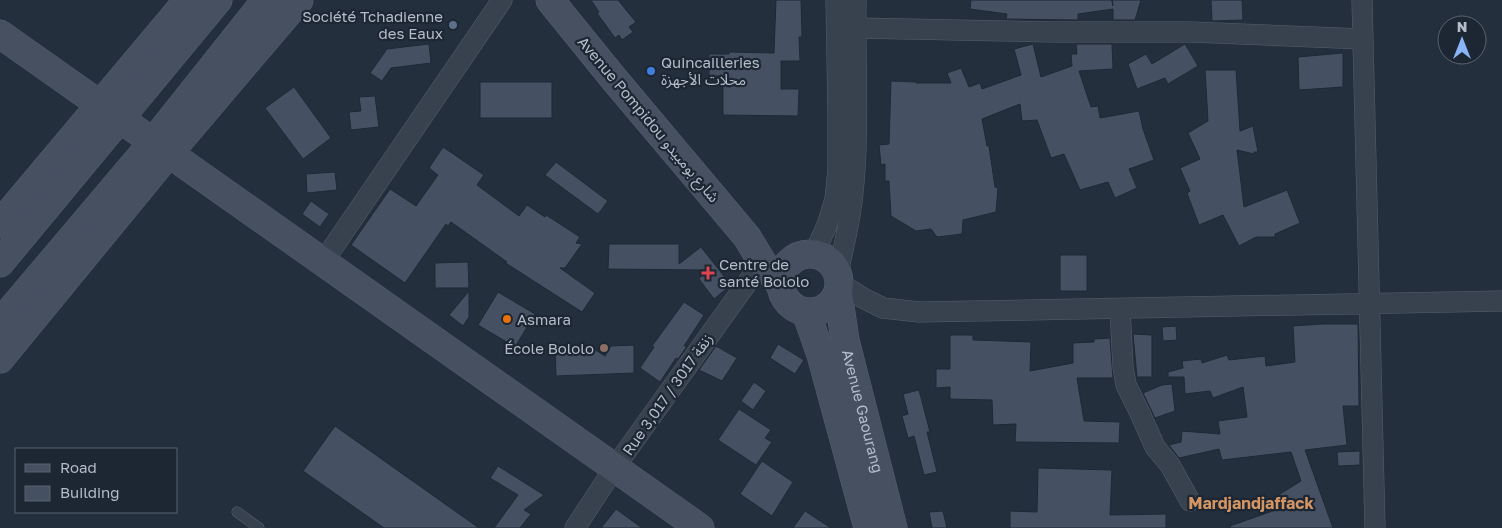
<svg xmlns="http://www.w3.org/2000/svg" width="1502" height="528" viewBox="0 0 1502 528" font-family="'Golos Text','Noto Sans Arabic',sans-serif">
  <style>
    .building { fill: #455162; stroke: #1f2835 }
    .lines { fill: none; stroke-linecap: round; stroke-linejoin: round }
    .lane-casing { stroke: #565f6c; stroke-width: 11 }
    .street-casing { stroke: #565f6c; stroke-width: 21 }
    .secondary-casing { stroke: #565f6c; stroke-width: 29 }
    .lane { stroke: #38414e; stroke-width: 10 }
    .street { stroke: #38414e; stroke-width: 20 }
    .secondary { stroke: #465061; stroke-width: 28 }
    .service-dot { fill: #5c6f8a; stroke: #1d2633; stroke-width: 2 }
    .shop-dot { fill: #3f7fe0; stroke: #1d2633; stroke-width: 2 }
    .health-dot { fill: #e0444e; stroke: #1d2633; stroke-width: 2 }
    .food-dot { fill: #e8710a; stroke: #1d2633; stroke-width: 2 }
    .education-dot { fill: #8d6e63; stroke: #1d2633; stroke-width: 2 }
    .labels { text-anchor: middle; dominant-baseline: central; stroke-width: 4.5; stroke-linejoin: round; paint-order: stroke }
    .poi-label { font-size: 15px; fill: #b4bcc9; stroke: #1d2633; text-anchor: start }
    .street-label { font-size: 15px; fill: #b4bcc9; stroke: #1d2633 }
    .neighbourhood-label { font-size: 16px; font-weight: bold; fill: #d59563; stroke: #1d2633 }
  </style>
  <rect width="100%" height="100%" fill="#242f3e"/>
  <path class="building" d="M591,0H618L636,22L629,27L633,32L622,40L619,35L615,38L597,13L599,12Z
    M776,0H801L802,37H799L800,61H781V89H799L798,116L723,115V76H709V54H729V52L774,53Z
    M971,0H1112L1113,6L1112,0H1141L1135,20H1113V9L1078,14V20L1006,19L1007,14L970,9Z
    M1211,0H1242L1243,20L1212,21Z
    M429,44L431,63L391,68L382,81L370,73L387,49Z
    M1033,44L1041,77L1072,66L1071,54H1077L1076,44H1112L1113,69L1079,71L1091,107L1098,106L1100,118L1139,111L1143,129L1154,160L1129,169L1137,188L1115,198L1108,182L1080,190L1064,154L1051,158L1037,120L1022,121L1020,104L982,119L987,146H989L995,187L998,188L996,212L963,220L962,234L937,237L931,229L916,231L891,216L889,181H885V164L881,165L879,145L889,144L891,81L916,82V83H951L947,73L961,68L969,87L980,83L982,89L1021,75L1014,49Z
    M1185,44L1198,66L1168,84L1165,78L1137,89L1128,64L1146,54L1152,64Z
    M1343,53V87L1299,90L1298,57Z
    M1205,70H1236L1240,131L1253,126L1258,152H1254V154L1237,150L1244,207L1287,190L1300,223L1275,234V237H1256L1239,246L1223,215L1199,225L1187,193L1190,191L1180,168L1200,159L1188,133L1208,121Z
    M480,82H552V118H480Z
    M294,87L331,138L303,159L265,108Z
    M375,96L379,127L351,130L349,112L361,111L359,97Z
    M443,147L484,175L477,185L519,216L527,205L545,217L546,215L580,237L576,243L582,244L565,268H560L595,293L582,312L504,262H507L451,222L448,226L446,224L405,283L351,245L390,189L416,206L438,175L429,168Z
    M556,162L608,201L598,214L545,175Z
    M335,172L337,190L307,193L306,174Z
    M311,201L329,214L320,227L302,214Z
    M609,244H679V264L701,247L731,285L714,299L699,279L705,270L608,269Z
    M1060,255H1087V291H1060Z
    M468,262L469,288H435V263Z
    M469,291V317L463,326L449,315Z
    M498,292L535,314L515,347L478,325Z
    M684,302L704,315L684,346H687L678,359L676,358L660,382L640,368L654,347L652,346Z
    M1323,324H1358L1359,406H1343L1347,445L1305,450L1333,528H1230V526L1278,509L1272,499L1301,481L1291,452L1222,460L1219,449L1179,458L1169,445L1181,442L1182,431L1220,434L1218,421L1247,417L1243,387L1213,398L1210,391L1185,394L1184,377H1168V372L1183,368L1182,361L1201,359L1202,363L1227,355L1229,360L1265,356L1266,366L1295,362L1293,326Z
    M1176,326L1177,340L1163,341L1162,327Z
    M1133,334L1152,335V377H1137Z
    M950,335H973V340L1031,342L1030,371L1073,363V343L1094,342V339L1110,338L1113,378H1077L1084,421L1120,422L1119,443L1015,442L1016,424L993,425L992,400L950,399V387L936,388V369H950Z
    M778,344L804,360L795,374L770,358Z
    M634,345V373L556,376L555,348L591,347L605,356L611,346Z
    M716,346L737,358L722,381L699,370Z
    M754,382L766,391L753,410L741,401Z
    M1172,384L1175,411L1155,418L1143,393L1162,385Z
    M919,390L930,432H927L937,472L924,475L914,436L908,438L902,416L908,414L903,394Z
    M739,409L771,430L765,438L772,442L756,465L718,440Z
    M335,426L479,528H384L303,471Z
    M1360,451V465L1338,466L1337,452Z
    M762,461L793,482L772,516L740,494Z
    M498,466L544,495L524,510L531,514L520,528H494L518,495L490,478Z
    M1038,468L1112,470L1110,515L1166,514V528H1010V511L1037,512Z
    M616,509L642,528H601Z
    M805,511L831,528H793Z
    M943,511L947,528H932L929,512Z"/>
  <g class="lines">
    <defs>
      <path id="lane" d="M237,512L259,528"/>
      <path id="street" d="M1362,0L1375,528
        M856,28L1053,32H1191L1363,39
        M814,254L827,225L835,199L838,169V116L836,0
        M323,262L502,0
        M838,273C843,249 849,226 852,202C860,135 855,67 856,0
        M839,283L863,298L883,308L919,312L1502,301
        M1120,309L1123,367L1126,385L1139,411L1155,447L1170,465L1190,501
        M575,528L615,467L762,262"/>
      <g id="secondary">
        <path d="M550,0L614,79L747,237L762,262L780,284"/>
        <path d="M0,34L700,528"/>
        <path d="M0,224L188,0"/>
        <circle cx="810" cy="283" r="29"/>
        <path d="M0,263L218,0"/>
        <path id="s1" d="M838,293L845,340L893,528"/>
        <path d="M806,312L821,355L868,528"/>
        <path d="M0,323L153,142L266,0"/>
        <path d="M0,359L169,153L299,0"/>
      </g>
    </defs>
    <use href="#lane" class="lane-casing"/>
    <use href="#street" class="street-casing"/>
    <use href="#secondary" class="secondary-casing"/>
    <use href="#lane" class="lane"/>
    <use href="#street" class="street"/>
    <use href="#secondary" class="secondary"/>
  </g>
  <circle class="service-dot" cx="453" cy="25" r="5"/>
  <circle class="shop-dot" cx="651" cy="71" r="5"/>
  <path class="health-dot" d="M705.5 265.5h5v5h5v5h-5v5h-5v-5h-5v-5h5z"/>
  <circle class="food-dot" cx="507" cy="319" r="5"/>
  <circle class="education-dot" cx="604" cy="348" r="5"/>
  <g class="labels">
    <g class="poi-label">
      <text x="443" y="16" text-anchor="end">Société Tchadienne<tspan x="443" dy="17">des Eaux</tspan></text>
      <text x="661" y="62">Quincailleries<tspan x="661" dy="17">محلات الأجهزة</tspan></text>
      <text x="719" y="264">Centre de<tspan x="719" dy="17">santé Bololo</tspan></text>
      <text x="517" y="319">Asmara</text>
      <text x="594" y="348" text-anchor="end">École Bololo</text>
    </g>
    <g class="street-label">
      <text transform="translate(649 119) rotate(50)">Avenue Pompidou شارع بومبيدو</text>
      <text transform="translate(667 394) rotate(-55)">Rue 3,017 / زنقة 3017</text>
      <text stroke="none"><textPath href="#s1" startOffset="121">Avenue Gaourang</textPath></text>
    </g>
    <g class="neighbourhood-label">
      <text x="1251" y="503">Mardjandjaffack</text>
    </g>
  </g>
  <rect x="15" y="448" width="162" height="65" fill="#1d2633" stroke="#59626f"/>
  <rect x="25" y="464" width="25" height="8" fill="#465061" stroke="#59626f"/>
  <text x="60" y="473" font-size="15" fill="#b4bcc9">Road</text>
  <rect x="25" y="486" width="25" height="15" fill="#455162" stroke="#59626f"/>
  <text x="60" y="498" font-size="15" fill="#b4bcc9">Building</text>
  <g transform="translate(1462 40)"><circle r="24" fill="#1d2633" stroke="#59626f"/>
  <path d="M0-4L9 19L0 12L-9 19Z" fill="#8ab4f8"/>
  <text y="-8" font-size="14" font-weight="bold" text-anchor="middle" fill="#b4bcc9">N</text>
  </g>
</svg>
